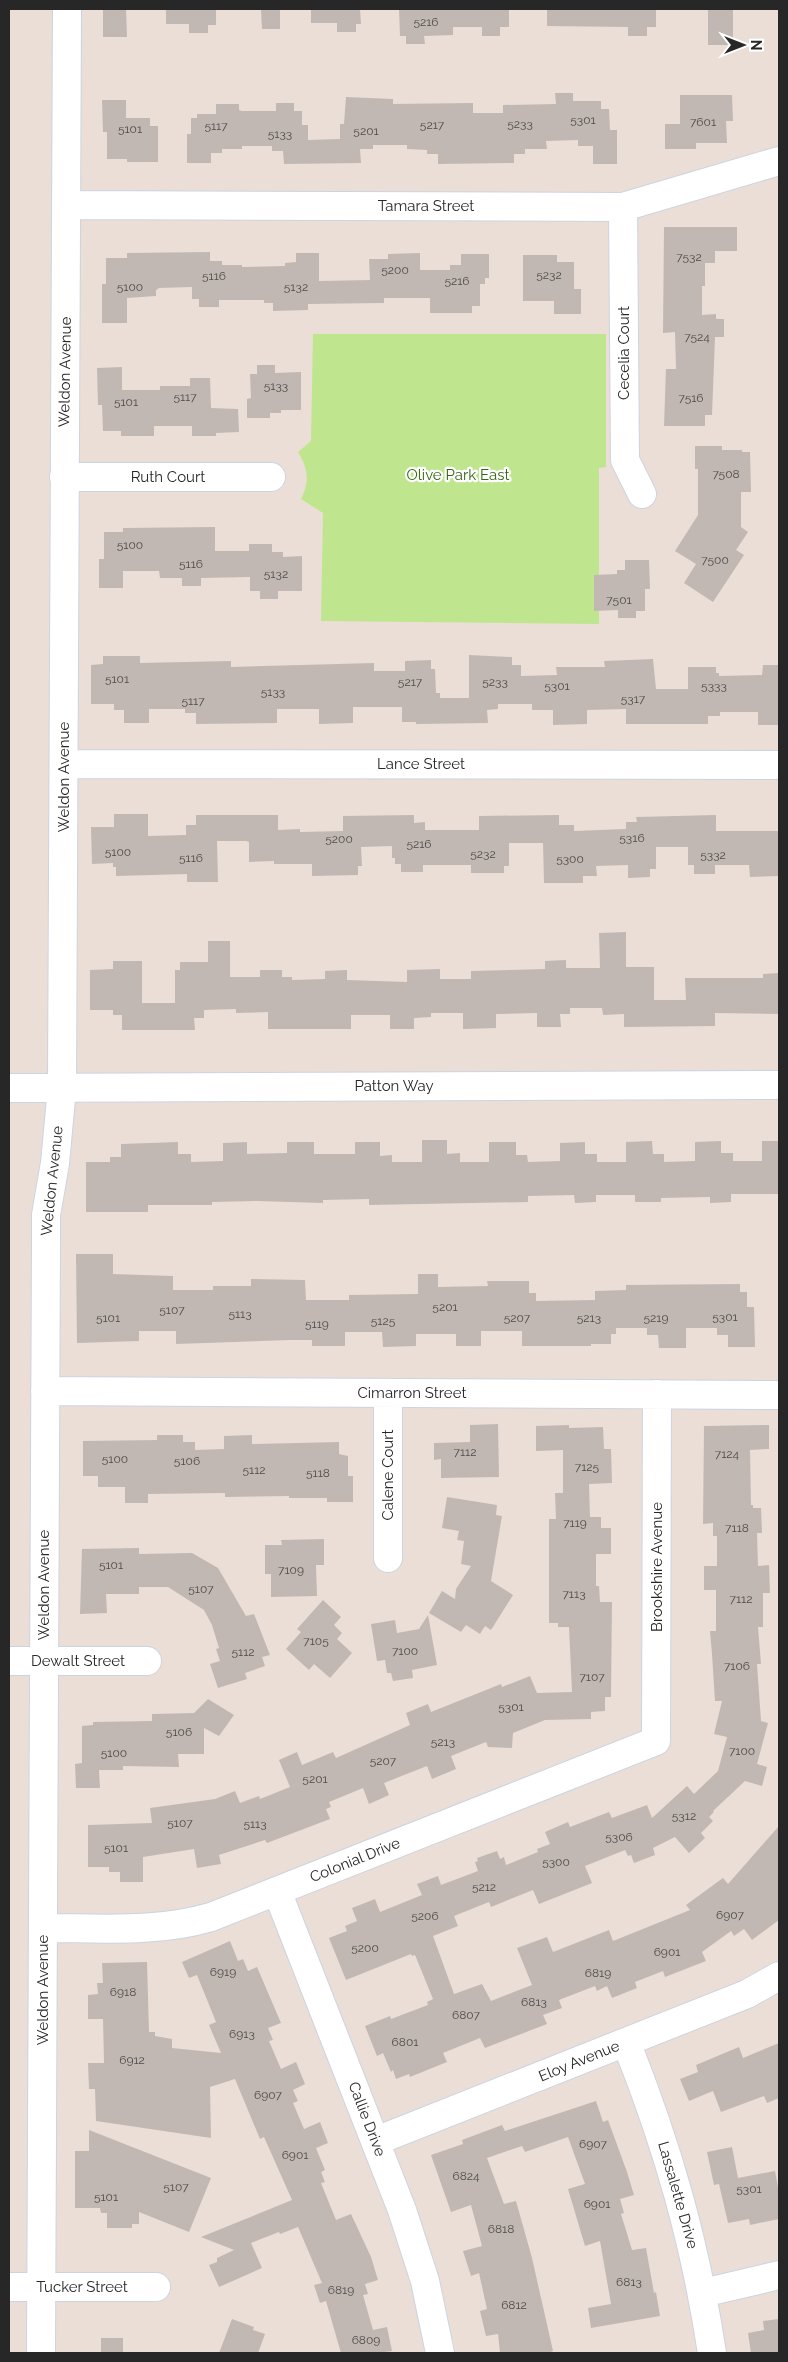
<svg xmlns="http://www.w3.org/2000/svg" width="788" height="2362" viewBox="0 0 788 2362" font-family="Raleway,sans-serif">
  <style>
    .green { fill: #bfe68e }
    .building { fill: #c2b8b3 }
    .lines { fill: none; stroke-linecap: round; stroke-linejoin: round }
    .minor-casing { stroke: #ccd4e1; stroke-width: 30 }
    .minor { stroke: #fff; stroke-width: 28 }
    .labels { text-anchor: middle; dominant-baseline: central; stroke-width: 4.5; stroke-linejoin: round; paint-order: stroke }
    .number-label { font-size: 12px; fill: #4e4b4a }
    .street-label { font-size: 15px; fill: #272727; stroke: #fff }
    .park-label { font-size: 15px; fill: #366614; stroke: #fff }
  </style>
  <rect width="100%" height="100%" fill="#ebded6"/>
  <path class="green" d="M313,334H606V467L599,468V624L321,621L323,513L301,499C310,482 308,468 298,452L311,441Z"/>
  <path class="building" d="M103,9H126L127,37H103Z
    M166,9H216V25H208V33H189V24H166Z
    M261,9H280V29H262Z
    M311,9H360L361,24H356V32H337V23H311Z
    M399,9H509V27H500V36H482V27H453V35L424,36L425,44H406V36H400Z
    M547,9H656V27H647V36H628V27L547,26Z
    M708,9L733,10V45H708Z
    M555,93H573V101H601V109H609L610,130H617V164H593V146H578V140L546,141L547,149H525V154H514V163L438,164V154H427V150L407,149V145H373V149H360L361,163L284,164L283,151H272V146H242V149H222V153H211V163H187V134H191V118H197V114H216V104H239V110L242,111H276V103H294V111H302V125H308V140L340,139V124H344L346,97L393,99V104L473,103V113H503V105L556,104Z
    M680,95H732L733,121H726L727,143H696V149H665V124H680Z
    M102,100H126V118H150V126H158V162H127V159H107V132H103Z
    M664,227H737V251H715V263H705V286H702V315L716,314V319H724V337H715L712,415H705V426H664L666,369H676L675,332L663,333Z
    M210,252V261H222V265H242V267L285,266V263L296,262V253H319V281L370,280L369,259H388V254L420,253V270H450V265H461V254H489V278H485V284H480V306H472V313H430V298H384V303L308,304V310L273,311V303H264V300H219V307H199V299H192V287L159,288L156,290V296L127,298V323H102V284H106V258H127V253Z
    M523,255H557V262H574V289H581V314H554V301H523Z
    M257,365H275V373L301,372V410H281V413H270V418H247V399L251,398L250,374H257Z
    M122,367V390H160V386H190V378H210L211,408L238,409L239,432L216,433V436H192V426H154V436H121V431H103L102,405H98L97,368Z
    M695,446H722V450H742V452H750L751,492H741V527L748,532L736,550L744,555L713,602L684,583L696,564L675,551L698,515V469H695Z
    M215,527V551H249V544H272V552H283V557L302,556V591H278V599H260V591H250V577L201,578V586H182V578H160L159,571H123V588H99V559H104V532H123V528Z
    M625,560H649L650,589H645V611H636V618H618V610L594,611V575L617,574V570H625Z
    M469,655L512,657V665H521V676L557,675L556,667H605L604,661L653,659L656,689H688V667H716V673H719V676L762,675L763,665H779V725H758V712H720V716H708V724H626V709L587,710V724L553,725V710H532V704H498V709L487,710L488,723L416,724V722H402V707H353V723L319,724V709H277V723L196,724V713H185V709H149V723H124V710H114V704H91V665L103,664V656H140V663L231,661V667L374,663V671H405V661L431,660V669H435L436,693H440V698H469Z
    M114,814H148V836L186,835V825H196V815H278V830L300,829V832L343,831V816L414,815V823L425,822V830H479V816L559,815V825H574V831L626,829V822H637L636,817L716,815V831H779V876L750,877L749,865H715V874H694V865H688V847H656V869H650V877L628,878V865L596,866L597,876H583V883H544L543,843H509V866H504V873H471V865H423V872H401V864H395V858H392V846L361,847L362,866H358V875L312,876V864H274V861L249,862V842L246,841H217L218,882H187V874L116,876V867H113V863L92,864L91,827H114Z
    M626,932V967H654V1000H686L685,978H763V974L779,973V1014L715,1013V1026L624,1027V1014L603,1015L602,1008H570V1014H560L561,1027H537V1013L496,1014V1028L463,1029V1013H431V1017L414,1018V1029H390V1015H351V1029H268V1012L236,1013V1009L204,1010V1018H194L195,1030H122V1015H113V1010H90V970L113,969V961H142V1003H175V970H180V962H208V941H230V977H260V970H282V977H292V980L325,979V971L347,970V980L407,982V970L440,969V979H471V971L545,969V961L566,960V968H600L599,933Z
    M422,1140H447V1154L460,1153V1162H489V1142H516V1155H527L528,1162L560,1161V1143L585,1142V1154H597V1162H626V1142L652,1141L653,1154H664V1162L695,1161V1142L721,1141V1153H733V1161H762V1141H779V1194H731V1202L710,1203V1197L661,1198V1202H635V1195H596V1202L575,1203L574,1195L528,1196V1202L369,1205V1199L323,1200V1203L257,1201L212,1202V1205H148V1212H86V1162H110V1157H121V1144L178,1142V1154H191V1162L223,1161V1143L247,1142V1154L287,1153V1142H314V1154H355V1142H380V1156L392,1155V1162H422Z
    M76,1254H113V1274L173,1276V1290H213V1286H251V1279L305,1280L306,1300H349V1295L418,1294V1274H438V1287L488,1286L487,1281H529V1293H536V1301L595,1300V1291L626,1290V1285L740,1284V1292H747V1307H754L755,1347H728V1335H717V1328H686V1348H659L658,1335H647V1328H616V1334H611V1344H591V1346H522V1331H481V1346H456V1334H416V1346L383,1347L382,1332H345V1346H312V1340H290L176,1344V1331H139V1341L77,1343Z
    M498,1424L499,1477L441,1478V1459L434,1460V1443L470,1442V1425Z
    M569,1425V1428L603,1427L604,1449H611L612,1483L589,1484L590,1517H601V1528H611V1554H596V1586H599L600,1602H612L611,1697H605V1711L591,1712V1719L545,1720L513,1733L512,1748L488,1747L486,1742L451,1756L456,1769L432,1779L427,1766L384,1783L389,1795L369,1804L363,1788L329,1802L331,1807L326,1809L330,1819L267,1843L265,1840L219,1855L221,1864L197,1868L194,1849L143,1857V1882H120V1872H109V1867H88V1825L152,1823L150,1808L215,1799L235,1791L240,1803L259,1796L260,1799L290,1787L279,1760L297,1752L302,1765L333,1752L336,1758L410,1725L406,1713L428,1704L431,1712L501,1684L502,1687L530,1676L537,1693L572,1692L569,1627H558V1623H549V1519H556L555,1493H563V1450L536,1451V1426Z
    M769,1425V1449L750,1450L751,1505H753V1508H761L762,1533H757L758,1566L769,1565L770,1593H763V1627H758L761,1664H757L761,1721L768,1723L757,1764L767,1767L762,1786L745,1781L713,1811L714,1812L709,1817L713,1821L701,1833L705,1838L689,1853L675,1837L653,1848L655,1855L634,1863L631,1855L628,1856L625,1850L585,1866L592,1883L539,1904L533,1890L491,1907L489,1902L454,1916L458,1926L433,1936L454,1994L482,1984L491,2001L532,1985L517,1948L547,1937L553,1952L609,1930L613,1941L690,1910L686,1905L723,1878L728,1884L779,1826V1920L752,1940L744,1929L734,1936L731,1931L702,1952L706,1961L665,1977L663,1971L635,1982L637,1988L612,1998L607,1986L597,1991L595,1986L559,2000L562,2008L543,2015L547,2024L485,2048L480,2038L443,2053L447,2062L410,2077L409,2074L396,2079L393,2070L391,2072L383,2053L377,2056L365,2026L390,2016L391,2019L428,2005L427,2002L433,1999L415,1955L412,1956L411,1954L346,1980L329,1938L347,1931L345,1926L357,1921L352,1908L375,1899L380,1912L422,1895L417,1884L438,1876L441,1885L478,1871L475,1862L478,1861L477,1858L497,1851L500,1859L504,1857L506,1865L538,1852L537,1849L550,1844L545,1832L568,1822L570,1827L609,1812L612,1818L647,1805L652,1818L687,1786L694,1794L718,1771L727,1737L714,1734L722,1701H715L712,1654L710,1631H716V1590H704V1566H717V1536H713V1523L703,1524L704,1426Z
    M157,1435H183V1442H195V1450L224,1449V1436L252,1435V1444L339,1442V1454L348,1456V1476H353V1502H327V1498H289V1496L225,1497V1493L148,1494V1503H125V1487H98V1476H83V1441L157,1440Z
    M447,1497L497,1505L496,1515L502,1516L491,1581L513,1595L491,1630L485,1626L480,1634L466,1625L461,1632L429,1613L442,1591L455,1599L456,1589L471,1566L461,1564L464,1541L457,1540L459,1531L442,1528Z
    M324,1539V1565H316L317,1596L271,1597V1574H265V1545H282L281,1540Z
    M139,1548V1554L192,1553L218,1568L246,1616L254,1614L270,1655L262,1657L265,1666L245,1673L247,1679L218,1688L210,1664L220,1661L216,1649L219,1648L212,1625L204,1610L168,1587H139V1594H106L107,1613L80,1614L82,1549Z
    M323,1600L341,1617L334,1625L342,1633L337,1639L352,1653L330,1678L314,1664L309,1670L286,1649L301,1632L297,1629Z
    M428,1615L437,1665L412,1670L413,1678L393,1681L391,1673H387L385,1660L377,1661L371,1624L395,1620L397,1633L419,1629Z
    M208,1699L234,1715L219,1736L204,1728V1754H178L179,1767L123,1766V1770H99L100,1788H76L75,1764L82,1763V1726L93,1725V1722L152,1721V1714L194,1713Z
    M230,1941L238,1961L243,1959L248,1971L257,1967L281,2023L268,2028L273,2040L269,2041L281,2069L296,2062L305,2084L293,2090L298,2101L293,2103L304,2129L320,2122L328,2143L316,2148L325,2170L321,2172L325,2182L321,2183L336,2220L351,2214L371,2257L378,2280L365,2284L368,2294L363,2295L373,2330L387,2327L392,2351L377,2353H341L326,2301L320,2303L314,2285L322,2283L298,2227L280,2234L279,2232L251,2243L262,2268L219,2287L209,2265L217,2262V2258L234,2250L201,2237L292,2200L264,2137L260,2139L235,2079L210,2087L211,2138L96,2121L95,2089H89L88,2063H104L103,2019H88V1995L98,1994L97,1983H103L102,1963L147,1962L149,2032H155V2036L172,2039V2048L221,2053L209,2025L216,2022L197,1975L189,1978L182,1962Z
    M779,2043V2098L767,2103L764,2096L721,2112L713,2091L689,2101L680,2079L698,2072L696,2065L739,2047L743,2058Z
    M596,2101L603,2122L608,2120L627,2172L634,2195L620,2199L624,2213L621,2214L632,2250L646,2248L654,2293L656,2292L660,2316L591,2328L588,2308L611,2304L600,2241L585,2246L568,2189L585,2184L568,2137L525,2152L522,2146L487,2158L504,2204L516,2201L532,2258L553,2351L548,2353H500L498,2334L486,2336L480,2311L487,2309L479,2273L471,2276L463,2251L482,2246L471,2205L451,2212L431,2155L463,2144L462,2140L502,2125L505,2131Z
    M89,2130L211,2178L189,2232L139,2212V2224H132V2228H107V2213H101L100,2208H75V2151H89Z
    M732,2147L738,2178L775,2171L779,2193V2219L750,2225L749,2219L728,2223L719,2184L714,2185L707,2152Z
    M232,2319L254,2327L253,2330L265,2334L258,2353H219Z
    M779,2319V2353H751L748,2333L764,2330L763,2321Z
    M101,2338H123V2353H101Z"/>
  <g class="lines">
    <defs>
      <path id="minor" d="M67,205L623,207L779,161
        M623,207L625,460L642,494
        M64,477H271
        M64,764L779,765
        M9,1088L779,1085
        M45,1391L779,1395
        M388,1558V1393
        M9,1661H147
        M277,1891L402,2210L425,2281L440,2353
        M43,1928C100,1928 157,1933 211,1917L656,1741L657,1394
        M626,2042C668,2147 695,2242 712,2353
        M376,2141L747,1994L779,1976
        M9,2287H156
        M703,2293L779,2275
        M41,2353L46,1242V1215L55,1163L62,1088L67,9"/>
    </defs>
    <use href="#minor" class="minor-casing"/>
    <use href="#minor" class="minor"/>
  </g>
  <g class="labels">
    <g class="number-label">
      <text x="426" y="22">5216</text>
      <text x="583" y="120">5301</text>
      <text x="703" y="122">7601</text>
      <text x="520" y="124">5233</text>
      <text x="432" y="125">5217</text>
      <text x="216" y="126">5117</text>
      <text x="130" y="129">5101</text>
      <text x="366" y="131">5201</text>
      <text x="280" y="134">5133</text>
      <text x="689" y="257">7532</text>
      <text x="395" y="270">5200</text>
      <text x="549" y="275">5232</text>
      <text x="214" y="276">5116</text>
      <text x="457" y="281">5216</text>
      <text x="130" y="287">5100</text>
      <text x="296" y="287">5132</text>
      <text x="697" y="337">7524</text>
      <text x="276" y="386">5133</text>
      <text x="185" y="397">5117</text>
      <text x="691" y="398">7516</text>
      <text x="126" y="402">5101</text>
      <text x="726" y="474">7508</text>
      <text x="130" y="545">5100</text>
      <text x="715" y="560">7500</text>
      <text x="191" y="564">5116</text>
      <text x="276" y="574">5132</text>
      <text x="619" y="600">7501</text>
      <text x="117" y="679">5101</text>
      <text x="410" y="682">5217</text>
      <text x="495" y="682">5233</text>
      <text x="557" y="686">5301</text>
      <text x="714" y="686">5333</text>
      <text x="273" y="692">5133</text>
      <text x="633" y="699">5317</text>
      <text x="193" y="701">5117</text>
      <text x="632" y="838">5316</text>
      <text x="339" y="839">5200</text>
      <text x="419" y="844">5216</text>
      <text x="118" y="852">5100</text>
      <text x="483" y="854">5232</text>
      <text x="713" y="855">5332</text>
      <text x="191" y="858">5116</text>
      <text x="570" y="859">5300</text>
      <text x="445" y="1307">5201</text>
      <text x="172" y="1310">5107</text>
      <text x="240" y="1314">5113</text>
      <text x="725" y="1317">5301</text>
      <text x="108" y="1318">5101</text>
      <text x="517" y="1318">5207</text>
      <text x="589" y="1318">5213</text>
      <text x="656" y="1318">5219</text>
      <text x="383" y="1321">5125</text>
      <text x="317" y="1324">5119</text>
      <text x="465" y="1452">7112</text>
      <text x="727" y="1454">7124</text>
      <text x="115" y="1459">5100</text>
      <text x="187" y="1461">5106</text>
      <text x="587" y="1467">7125</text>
      <text x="254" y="1470">5112</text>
      <text x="318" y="1473">5118</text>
      <text x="575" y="1523">7119</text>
      <text x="737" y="1528">7118</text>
      <text x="111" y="1565">5101</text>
      <text x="291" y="1570">7109</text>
      <text x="201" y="1589">5107</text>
      <text x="574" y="1594">7113</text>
      <text x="741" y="1599">7112</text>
      <text x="316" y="1641">7105</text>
      <text x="405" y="1651">7100</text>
      <text x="243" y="1652">5112</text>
      <text x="737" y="1666">7106</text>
      <text x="592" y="1677">7107</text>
      <text x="511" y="1707">5301</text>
      <text x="179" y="1732">5106</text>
      <text x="443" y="1742">5213</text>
      <text x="742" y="1751">7100</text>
      <text x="114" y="1753">5100</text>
      <text x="383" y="1761">5207</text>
      <text x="315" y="1779">5201</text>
      <text x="684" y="1816">5312</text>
      <text x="180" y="1823">5107</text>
      <text x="255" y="1824">5113</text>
      <text x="619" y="1837">5306</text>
      <text x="116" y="1848">5101</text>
      <text x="556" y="1862">5300</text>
      <text x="484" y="1887">5212</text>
      <text x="730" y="1915">6907</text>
      <text x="425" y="1916">5206</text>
      <text x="365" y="1948">5200</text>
      <text x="667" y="1952">6901</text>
      <text x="223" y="1972">6919</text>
      <text x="598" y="1973">6819</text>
      <text x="123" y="1992">6918</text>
      <text x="534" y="2002">6813</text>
      <text x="466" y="2015">6807</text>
      <text x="242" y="2034">6913</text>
      <text x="405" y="2042">6801</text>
      <text x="132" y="2060">6912</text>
      <text x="268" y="2095">6907</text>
      <text x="593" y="2144">6907</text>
      <text x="295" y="2155">6901</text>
      <text x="466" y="2176">6824</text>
      <text x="176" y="2187">5107</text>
      <text x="749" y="2189">5301</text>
      <text x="106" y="2197">5101</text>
      <text x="597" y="2204">6901</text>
      <text x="501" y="2229">6818</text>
      <text x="629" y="2282">6813</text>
      <text x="341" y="2290">6819</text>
      <text x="514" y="2305">6812</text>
      <text x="366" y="2340">6809</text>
    </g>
    <g class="street-label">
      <text x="426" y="206">Tamara Street</text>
      <text transform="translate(624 353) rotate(-90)">Cecelia Court</text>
      <text transform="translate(65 372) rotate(-89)">Weldon Avenue</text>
      <text x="168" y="477">Ruth Court</text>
      <text x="421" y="764">Lance Street</text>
      <text transform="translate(64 777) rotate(-90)">Weldon Avenue</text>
      <text x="394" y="1086">Patton Way</text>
      <text transform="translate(52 1181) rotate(-84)">Weldon Avenue</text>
      <text x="412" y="1393">Cimarron Street</text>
      <text transform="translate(388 1475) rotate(-90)">Calene Court</text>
      <text transform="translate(657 1567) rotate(-90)">Brookshire Avenue</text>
      <text transform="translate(44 1585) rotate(-90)">Weldon Avenue</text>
      <text x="78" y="1661">Dewalt Street</text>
      <text transform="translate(355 1860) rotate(-22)">Colonial Drive</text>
      <text transform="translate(43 1990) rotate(-90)">Weldon Avenue</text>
      <text transform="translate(579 2061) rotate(-22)">Eloy Avenue</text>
      <text transform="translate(367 2119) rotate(69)">Callie Drive</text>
      <text transform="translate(678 2195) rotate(74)">Lassalette Drive</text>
      <text x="82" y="2287">Tucker Street</text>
    </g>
    <g class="park-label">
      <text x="458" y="475">Olive Park East</text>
    </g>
  </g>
  <rect width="788" height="2362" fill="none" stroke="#272727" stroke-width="20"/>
  <g transform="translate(743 45) rotate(90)" stroke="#ffffff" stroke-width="4" paint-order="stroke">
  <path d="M0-4L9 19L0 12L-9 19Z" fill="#272727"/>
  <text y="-8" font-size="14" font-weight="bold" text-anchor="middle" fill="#272727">N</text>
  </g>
</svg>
